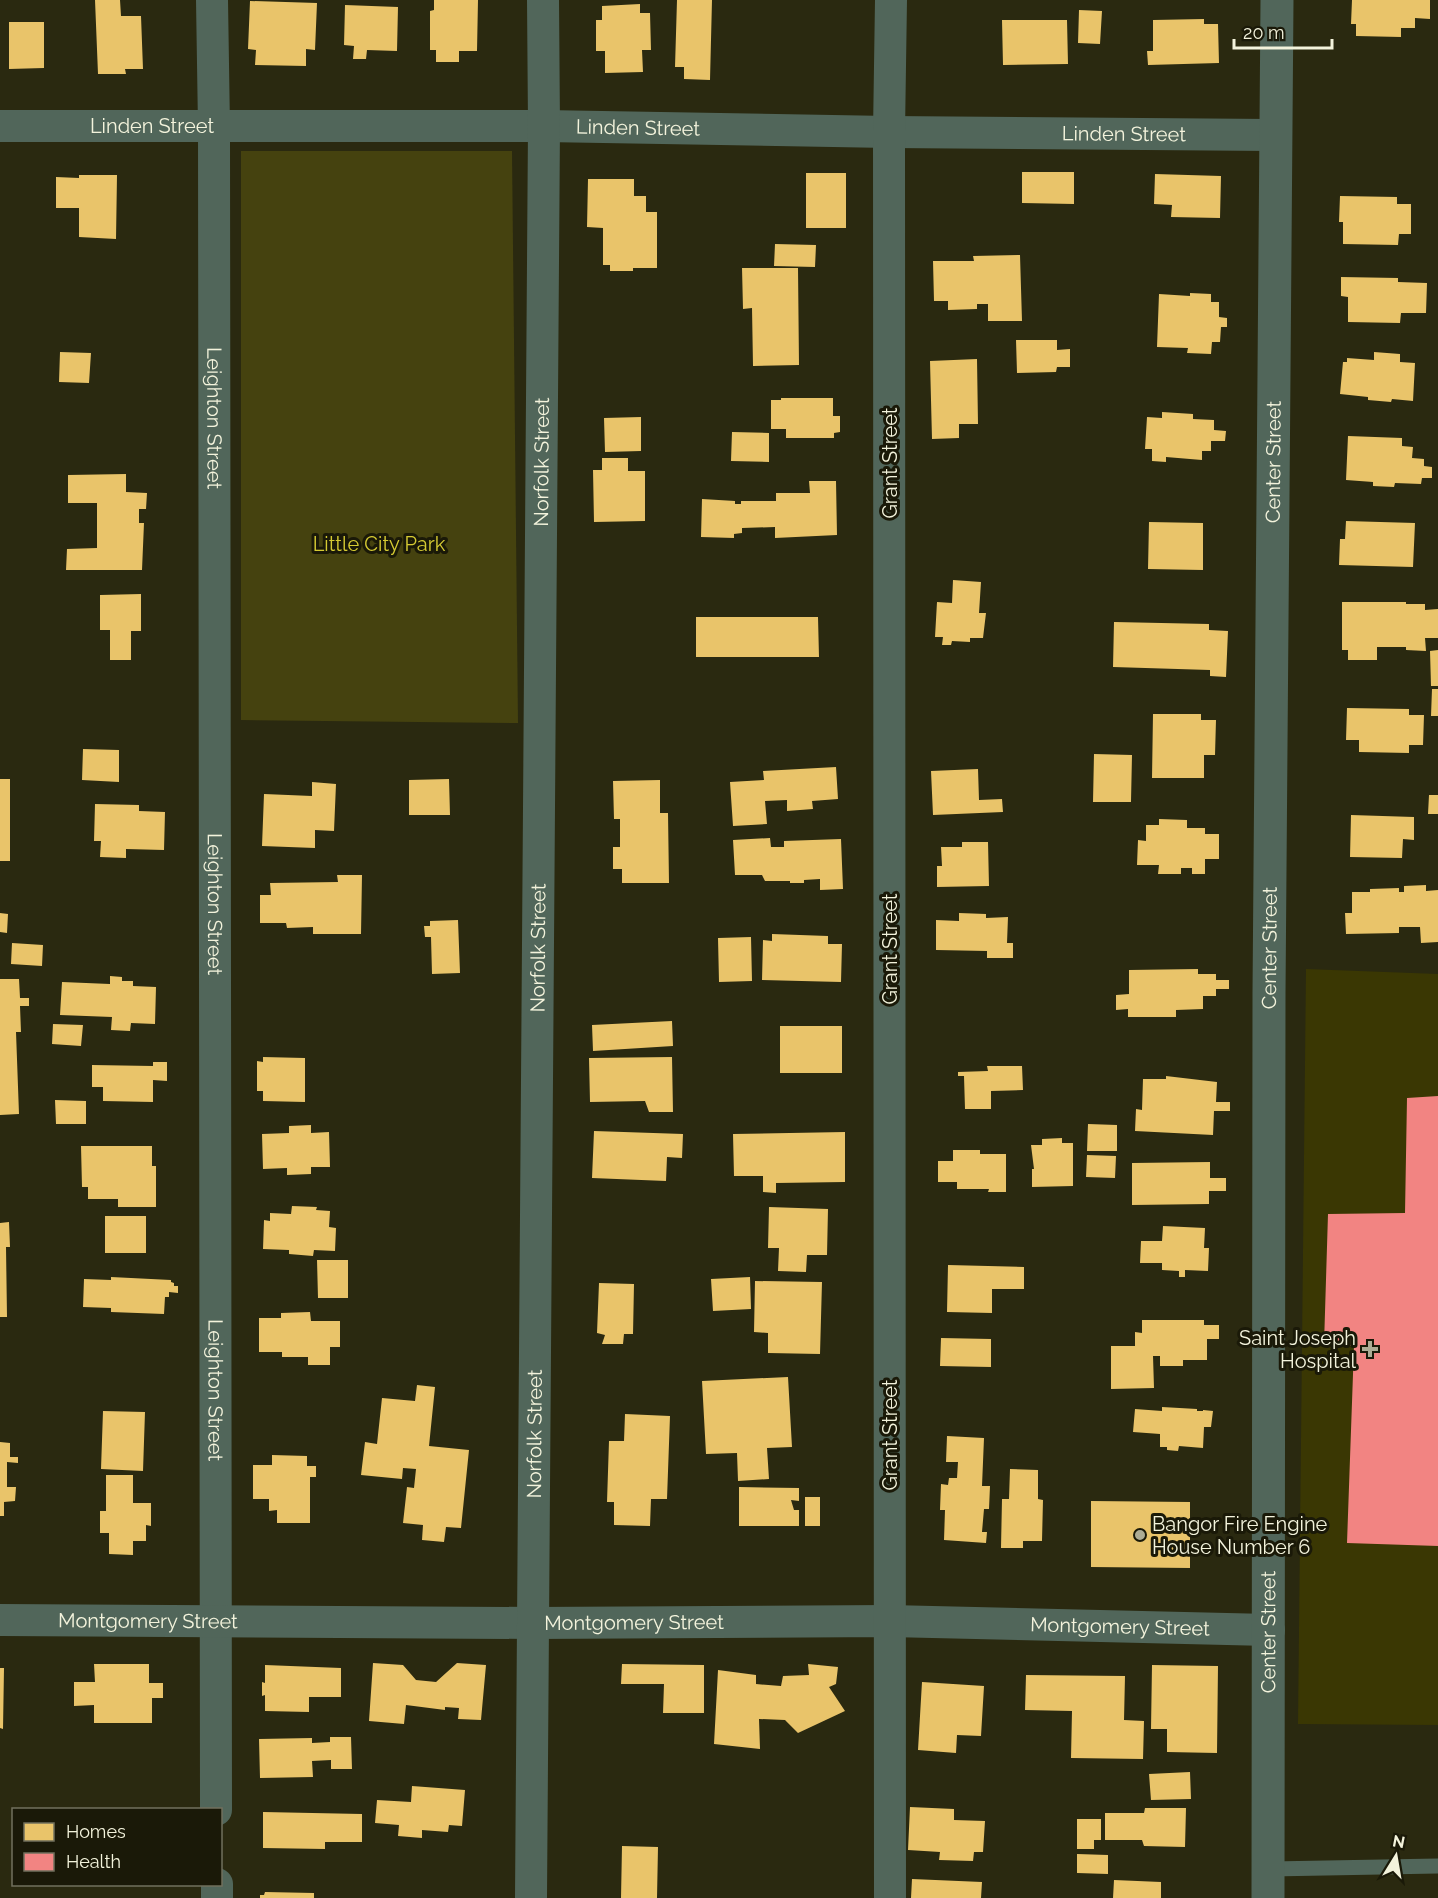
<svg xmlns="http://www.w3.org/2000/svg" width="1438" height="1898" viewBox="0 0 1438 1898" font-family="Raleway,sans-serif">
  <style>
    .built { fill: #3a3703 }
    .green { fill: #45420f }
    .homes { fill: #e9c46a }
    .health { fill: #f28482 }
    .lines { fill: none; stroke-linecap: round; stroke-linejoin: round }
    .service { stroke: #51665a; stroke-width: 15 }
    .minor { stroke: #51665a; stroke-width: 32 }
    .tertiary { stroke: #51665a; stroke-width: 33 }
    .poi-dot { fill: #adac95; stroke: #1a1908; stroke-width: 2 }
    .labels { text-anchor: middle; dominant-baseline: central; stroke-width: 6; stroke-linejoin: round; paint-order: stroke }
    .street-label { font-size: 20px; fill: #f3f3dc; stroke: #1a1908 }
    .park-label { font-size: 20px; fill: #d6cb33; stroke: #1a1908 }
    .poi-label { font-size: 20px; fill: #f3f3dc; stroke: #1a1908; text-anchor: end }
  </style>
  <rect width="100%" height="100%" fill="#2a2910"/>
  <path class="built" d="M1306,969L1438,974V1725L1298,1724Z"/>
  <path class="green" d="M241,151H512L518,723L241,720Z"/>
  <path class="homes" d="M95,0H120L121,16H141L143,69H125L126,74H98Z
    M434,0H478L477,51H459V62H436V50H430V11L434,10Z
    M677,0H712L710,80L684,79V67H675Z
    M1352,0H1430V19L1415,18V28H1401V37L1356,36V24H1351Z
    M250,1L317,3L315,50L306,49V66L255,65L256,50L248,49Z
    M640,4V13H650L651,50H642L643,72L605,73V51H596V20H602V6Z
    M345,5L398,7L397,51L367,50L366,59H353L354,46L344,45Z
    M1079,10L1102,11L1100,44L1078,43Z
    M1204,19V24H1218L1219,63L1148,65L1147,51H1153V20Z
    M1002,20H1067L1068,64L1003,65Z
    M9,22H44V68L9,69Z
    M1022,172H1074V204L1022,203Z
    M806,173H846V228H806Z
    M1155,174L1221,176L1220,218L1171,217L1172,205L1154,204Z
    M79,175H117L116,239L79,237V208H56V177L79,178Z
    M588,179H634V196H646V212H657V268H633V271H610V265H603V228L587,227Z
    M1340,196L1397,197V204H1411V234H1399L1398,245L1343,244V222H1339Z
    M775,244L816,245L815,267L774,266Z
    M1020,255L1022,321H988V304H977V309L948,310V301H934L933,261H974L973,256Z
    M742,268H798L799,365L753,366L752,308L743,309Z
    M1341,277L1398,278V282L1427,283L1426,313H1401L1400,323L1348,322V297L1341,296Z
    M1190,293L1211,294V302H1219V317L1227,318V327H1221L1220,342H1212L1211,354L1187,353L1188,348L1157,347L1159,294L1190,296Z
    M1016,340H1057V350L1070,349V367H1057L1056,372L1017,373Z
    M60,352L91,353L89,383L59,382Z
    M1374,352L1400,354V362L1415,363L1413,401L1392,399L1391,402L1368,400V397L1340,394L1343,362H1347V358L1374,360Z
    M977,359L978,424H959V438L932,439L930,361Z
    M781,398H833V416H840V432L834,433V438H786V429H771V400H781Z
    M1162,412L1193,414V419L1214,420V430L1226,431L1225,441H1211V451H1202V460L1166,457V462L1152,461V449H1145L1147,417L1162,418Z
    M641,417V451L605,452L604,418Z
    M732,432L769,433V462L731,461Z
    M1348,436L1402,438V446L1413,447L1412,458L1424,459V466L1432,467V478H1422L1421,484L1395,483L1394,487L1373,486V482L1346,480Z
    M602,458H628V471H645V521L594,522L593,470H602Z
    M126,474V492L147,493L146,509H139V523H144L142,570H66L67,549L97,548V503H68V475Z
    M809,481H836L837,535L775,538V527L742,528V533L734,534V538L701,537L702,499L735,501V504H741V501H776V493H810Z
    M1346,521L1415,523L1413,567L1339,565L1340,539H1345Z
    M1149,522L1203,523V570L1148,569Z
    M953,580L981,582L979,613H986L983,638H970V642L952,641L951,645H942L943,637H935L937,602L952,603Z
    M141,594V631H131V660H110V630H100V595Z
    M1342,602H1406V604H1425V610L1438,609V638H1425L1426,651L1406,650V647H1377V660H1348V650H1342Z
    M696,617H818L819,657H696Z
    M1114,622L1209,624V630L1228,631L1226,677L1210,676V670L1113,667Z
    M1438,650V686H1431L1430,651Z
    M1432,689H1438V716H1431Z
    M1347,708L1409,709V715H1424L1423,745H1409V753L1359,752V740H1346Z
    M1153,714H1201V720H1216L1215,755H1204V778H1152Z
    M83,749L119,750V782L82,780Z
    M1094,754L1132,755L1131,802H1093Z
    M836,767L838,799L812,801L813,809L787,811V800L765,801L767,824L733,826L730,782L764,780L763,771Z
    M978,769L979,800L1002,799L1003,812L933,815L931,771Z
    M0,779H10V861H0Z
    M449,779L450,815H409V780Z
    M660,780V813H668L669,883H622V869H613V847H620V819H614L613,781Z
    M312,782L336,784L334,831L315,830V848L262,846L264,794L312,796Z
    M1429,795H1438V814H1428Z
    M95,804L139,805V811L165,812L164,850L126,849V858L100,857L101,841H94Z
    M1351,815L1414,817V840L1403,839L1402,858L1350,857Z
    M1159,819L1187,820V828H1205V834H1219V859H1205V874H1192V868H1181V874H1158L1159,865H1137L1138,840L1146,841V825H1159Z
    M770,838L771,847H784V841L841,839L843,889L820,890V879L804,880V883H790V881H765L762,875H735L733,840Z
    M962,842H988L989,886L937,887V866H942L941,847H962Z
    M337,875H362L361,934H313V927L287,928L286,923H260V895H271L270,883L338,882Z
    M1426,885V891L1438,890V942L1421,943L1420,927H1399V933L1346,934L1345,913H1352V892H1370V889L1399,888V892H1404V886Z
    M0,913L8,914L7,933L0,932Z
    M959,913L986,914V918L1008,917L1007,943H1013V958H987V951L936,950V920L959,921Z
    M458,920L460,973L432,974L431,937H425L424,926H430V921Z
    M772,934L828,936V944H842L841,982L762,980L763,940L772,941Z
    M751,937L752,981L719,982L718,938Z
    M12,943L43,945L42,966L11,964Z
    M1198,969V974H1216V980H1229V989H1216V996H1203V1009L1176,1010V1017H1128V1009L1116,1010V995L1129,994V970Z
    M110,976L122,977V981H133V986L156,987L155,1024L131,1023L130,1031L111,1030L112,1017L60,1015L62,982L110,984Z
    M0,979H19L20,998H29V1006H20L21,1032H16L19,1114L0,1115Z
    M672,1021L673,1046L593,1051L592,1025Z
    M53,1024L83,1025L81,1046L52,1044Z
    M780,1026H842V1073H780Z
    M263,1057L305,1058V1102L263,1101V1091H257V1061L263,1062Z
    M672,1057L673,1112H649L645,1101L590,1102L589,1058Z
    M153,1062H167V1081L153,1080V1102L103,1101V1087H92V1065L153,1066Z
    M987,1066H1022L1023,1090L991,1091V1109H965L964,1076H958V1072L988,1071Z
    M1166,1076L1217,1082L1216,1102H1230V1111H1214L1213,1135L1135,1131L1136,1109L1142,1110L1143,1079H1166Z
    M55,1100L86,1101V1124H56Z
    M1088,1124L1117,1125V1151H1087Z
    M311,1125V1133L329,1132L330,1167H311V1174L287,1175V1168L263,1169L262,1134L289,1133V1126Z
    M594,1131L683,1134L682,1158L667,1157L666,1181L592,1178Z
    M845,1132V1182L776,1183V1193L763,1192V1176H734L733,1134Z
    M1062,1138V1143H1073V1186L1032,1187V1169H1034L1031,1145H1042V1139Z
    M81,1146H152V1166H156V1207H118V1199H88V1187H82Z
    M953,1150H980V1154H1006V1192H988L989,1189H957V1182H938V1161H953Z
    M1087,1155L1116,1156L1115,1178L1086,1177Z
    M1210,1162V1178H1226V1191H1209V1204L1132,1205V1163Z
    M292,1206L317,1207L316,1210L330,1211L329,1227L336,1228L335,1251L314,1250L313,1256L289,1254V1250L263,1249L264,1220L270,1221V1213L291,1214Z
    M769,1207L828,1209L827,1255H807L806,1272L778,1271L779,1248H768Z
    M105,1216H146V1253H105Z
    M9,1222L10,1247H6L7,1317H0V1223Z
    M1163,1226L1205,1228L1204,1248H1209L1208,1271L1185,1270V1277H1179V1271L1162,1270V1263H1140L1141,1241H1162Z
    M317,1260H348V1298H318Z
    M948,1265L1024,1267V1289H992V1313L947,1312Z
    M111,1277L171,1280V1282L174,1283V1286H178V1293L169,1292V1297H165L164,1314L111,1312V1308L83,1307L84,1279L111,1280Z
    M750,1277L751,1309L713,1311L711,1279Z
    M755,1281L822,1282L820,1354L768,1353V1333L754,1332Z
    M599,1283L634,1284L633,1334H624L623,1344H602L605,1335L597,1333Z
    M310,1312L311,1321H340V1347H330V1365H308V1357H282V1352H259V1318H281V1313Z
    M1142,1320H1204V1325H1219V1339H1207V1360H1183V1366H1160V1356H1153L1154,1388L1111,1389V1346H1135V1332L1142,1333Z
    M941,1338L991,1339V1367L940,1366Z
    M788,1377L792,1447L767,1448L769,1479L738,1481L737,1453L706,1454L702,1381Z
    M417,1385L435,1387L429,1446L469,1450L461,1528L446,1527L444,1542L422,1540L423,1525L403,1523L407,1487L414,1488L416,1469L403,1468L402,1479L361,1475L365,1442L377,1444L382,1398L415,1401Z
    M1162,1407L1197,1409V1411H1203V1410L1213,1411L1211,1427H1204L1203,1448L1179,1446L1178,1451L1167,1450V1447H1160V1434L1133,1432L1135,1409L1162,1411Z
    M103,1411L145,1412L143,1471L101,1469Z
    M625,1414L670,1416L667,1499H651L650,1526L614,1525V1502H607L609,1441H624Z
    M947,1436L984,1438L982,1486H990L989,1509H984L982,1532H987L986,1543L944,1540L945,1510H940L941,1484L948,1485L949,1478H957L958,1462H946Z
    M0,1442L10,1443V1457H18V1463L7,1462V1487H16L15,1501L4,1502V1516H0Z
    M272,1455L307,1456V1466H316V1477H310V1523H277V1510L269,1511V1499H253V1465H272Z
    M1010,1469L1038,1470V1499L1043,1500L1042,1541H1023V1548H1001L1002,1499H1009Z
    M106,1475H133V1503H151V1526L146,1525V1541H133V1555L109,1554V1533H100V1511H106Z
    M739,1487L799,1488V1501L791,1500L794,1510H799V1526H739Z
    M805,1497H820V1526H805Z
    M1091,1501L1190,1502V1568L1091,1567Z
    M373,1663L403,1665L416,1680L436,1682L457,1663L486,1665L481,1720L458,1719L459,1708L445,1707V1710L406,1705L404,1724L369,1721Z
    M94,1664H149V1683H163V1698H152V1723H94V1705L74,1706V1682H95Z
    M622,1664L704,1665V1713H663L664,1684H621Z
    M808,1664L838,1667L836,1684L829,1687L845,1711L798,1733L785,1720L759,1719L760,1749L714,1744L718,1670L756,1675V1684L781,1686L783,1676L809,1675Z
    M265,1665L341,1668V1697H309V1712L265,1711V1695L262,1696V1682L265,1683Z
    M1152,1665L1218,1666L1217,1753L1167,1752V1729H1151Z
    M0,1668H4L3,1729L0,1728Z
    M1026,1675L1125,1676L1124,1720L1144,1721L1143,1759L1071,1758L1072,1711L1025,1710Z
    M922,1682L984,1686L981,1736L957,1735L956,1753L918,1750Z
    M330,1737H351L352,1769H331V1760L312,1761L313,1777L260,1778L259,1739L312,1738V1743L330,1742Z
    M1190,1772L1191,1799L1151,1800L1149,1774Z
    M412,1786L465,1790L462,1826L449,1825L448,1832L422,1830V1838L398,1836L399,1825L375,1823L377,1800L411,1802Z
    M910,1807L954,1809V1820L985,1821L983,1852H974L973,1861L939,1860L940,1852L908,1850Z
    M1145,1808H1186L1185,1847L1144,1846L1142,1840H1105V1813H1144Z
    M263,1812L362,1814V1842H325V1849L263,1848Z
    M1077,1819H1101V1840H1094V1849H1077Z
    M622,1846L658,1847L657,1898H621Z
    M1077,1854L1108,1855V1874L1077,1873Z
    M912,1879L982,1882L981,1898H911Z
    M1114,1880L1161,1882V1898H1113Z
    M265,1892L314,1893V1898H260V1895H264Z"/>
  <path class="health" d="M1438,1096V1546L1347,1543L1354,1346L1324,1345L1328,1214L1405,1213L1407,1098Z"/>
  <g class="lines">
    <path class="service" d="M1268,1869L1438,1866"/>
    <g class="minor">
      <path id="s1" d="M212,0L214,127L216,1810"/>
      <path id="s2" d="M0,126H544L889,132L1276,135"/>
      <path id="s3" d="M0,1620L532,1623L890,1621L1269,1630"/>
      <path d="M217,1884V1898"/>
      <path id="s4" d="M531,1898L544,126L543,0"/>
      <path d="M890,1898L889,132L891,0"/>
    </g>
    <path class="tertiary" id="s5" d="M1268,1898L1269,994L1277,0"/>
  </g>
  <g class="poi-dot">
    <path d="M1367 1340h6v6h6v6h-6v6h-6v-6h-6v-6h6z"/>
    <circle cx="1140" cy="1535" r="6"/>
  </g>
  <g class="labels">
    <g class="street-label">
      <text stroke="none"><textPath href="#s2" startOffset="152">Linden Street</textPath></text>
      <text stroke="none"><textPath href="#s2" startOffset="638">Linden Street</textPath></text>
      <text stroke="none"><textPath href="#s2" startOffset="1124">Linden Street</textPath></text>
      <text stroke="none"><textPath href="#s1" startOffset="418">Leighton Street</textPath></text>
      <text stroke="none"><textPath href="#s4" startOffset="1436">Norfolk Street</textPath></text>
      <text transform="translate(890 463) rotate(-90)">Grant Street</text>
      <text stroke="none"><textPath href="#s5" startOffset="1436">Center Street</textPath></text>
      <text stroke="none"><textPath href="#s1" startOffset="904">Leighton Street</textPath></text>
      <text stroke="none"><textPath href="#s4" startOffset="950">Norfolk Street</textPath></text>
      <text transform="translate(890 949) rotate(-90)">Grant Street</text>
      <text stroke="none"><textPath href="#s5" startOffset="950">Center Street</textPath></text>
      <text stroke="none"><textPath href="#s1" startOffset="1390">Leighton Street</textPath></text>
      <text stroke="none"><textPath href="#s4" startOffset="464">Norfolk Street</textPath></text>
      <text transform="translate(890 1435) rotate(-90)">Grant Street</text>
      <text stroke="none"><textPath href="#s3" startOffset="148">Montgomery Street</textPath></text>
      <text stroke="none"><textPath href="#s3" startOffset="634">Montgomery Street</textPath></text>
      <text stroke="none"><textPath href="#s3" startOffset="1120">Montgomery Street</textPath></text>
      <text stroke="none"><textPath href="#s5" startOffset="266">Center Street</textPath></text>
    </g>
    <g class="park-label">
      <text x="379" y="544">Little City Park</text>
    </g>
    <g class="poi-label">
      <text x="1356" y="1338">Saint Joseph<tspan x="1356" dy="23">Hospital</tspan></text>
      <text x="1152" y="1524" text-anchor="start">Bangor Fire Engine<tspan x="1152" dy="23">House Number 6</tspan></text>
    </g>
  </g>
  <rect x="12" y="1808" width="210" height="78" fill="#1a1908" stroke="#71705d" stroke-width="1.5"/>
  <rect x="24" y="1823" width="30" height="18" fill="#e9c46a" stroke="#71705d" stroke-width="1.5"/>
  <text x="66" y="1838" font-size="18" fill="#f3f3dc">Homes</text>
  <rect x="24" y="1853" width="30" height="18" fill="#f28482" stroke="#71705d" stroke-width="1.5"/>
  <text x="66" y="1868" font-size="18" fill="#f3f3dc">Health</text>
  <g transform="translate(1396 1856) rotate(11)" stroke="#1a1908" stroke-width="4.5" paint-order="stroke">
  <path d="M0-4.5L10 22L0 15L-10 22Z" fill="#f3f3dc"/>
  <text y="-9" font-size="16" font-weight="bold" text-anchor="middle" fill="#f3f3dc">N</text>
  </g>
  <path d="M1234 39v9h98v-9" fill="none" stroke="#f3f3dc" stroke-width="3"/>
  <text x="1243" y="39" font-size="18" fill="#f3f3dc" stroke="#1a1908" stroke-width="4.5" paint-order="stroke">20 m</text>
</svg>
